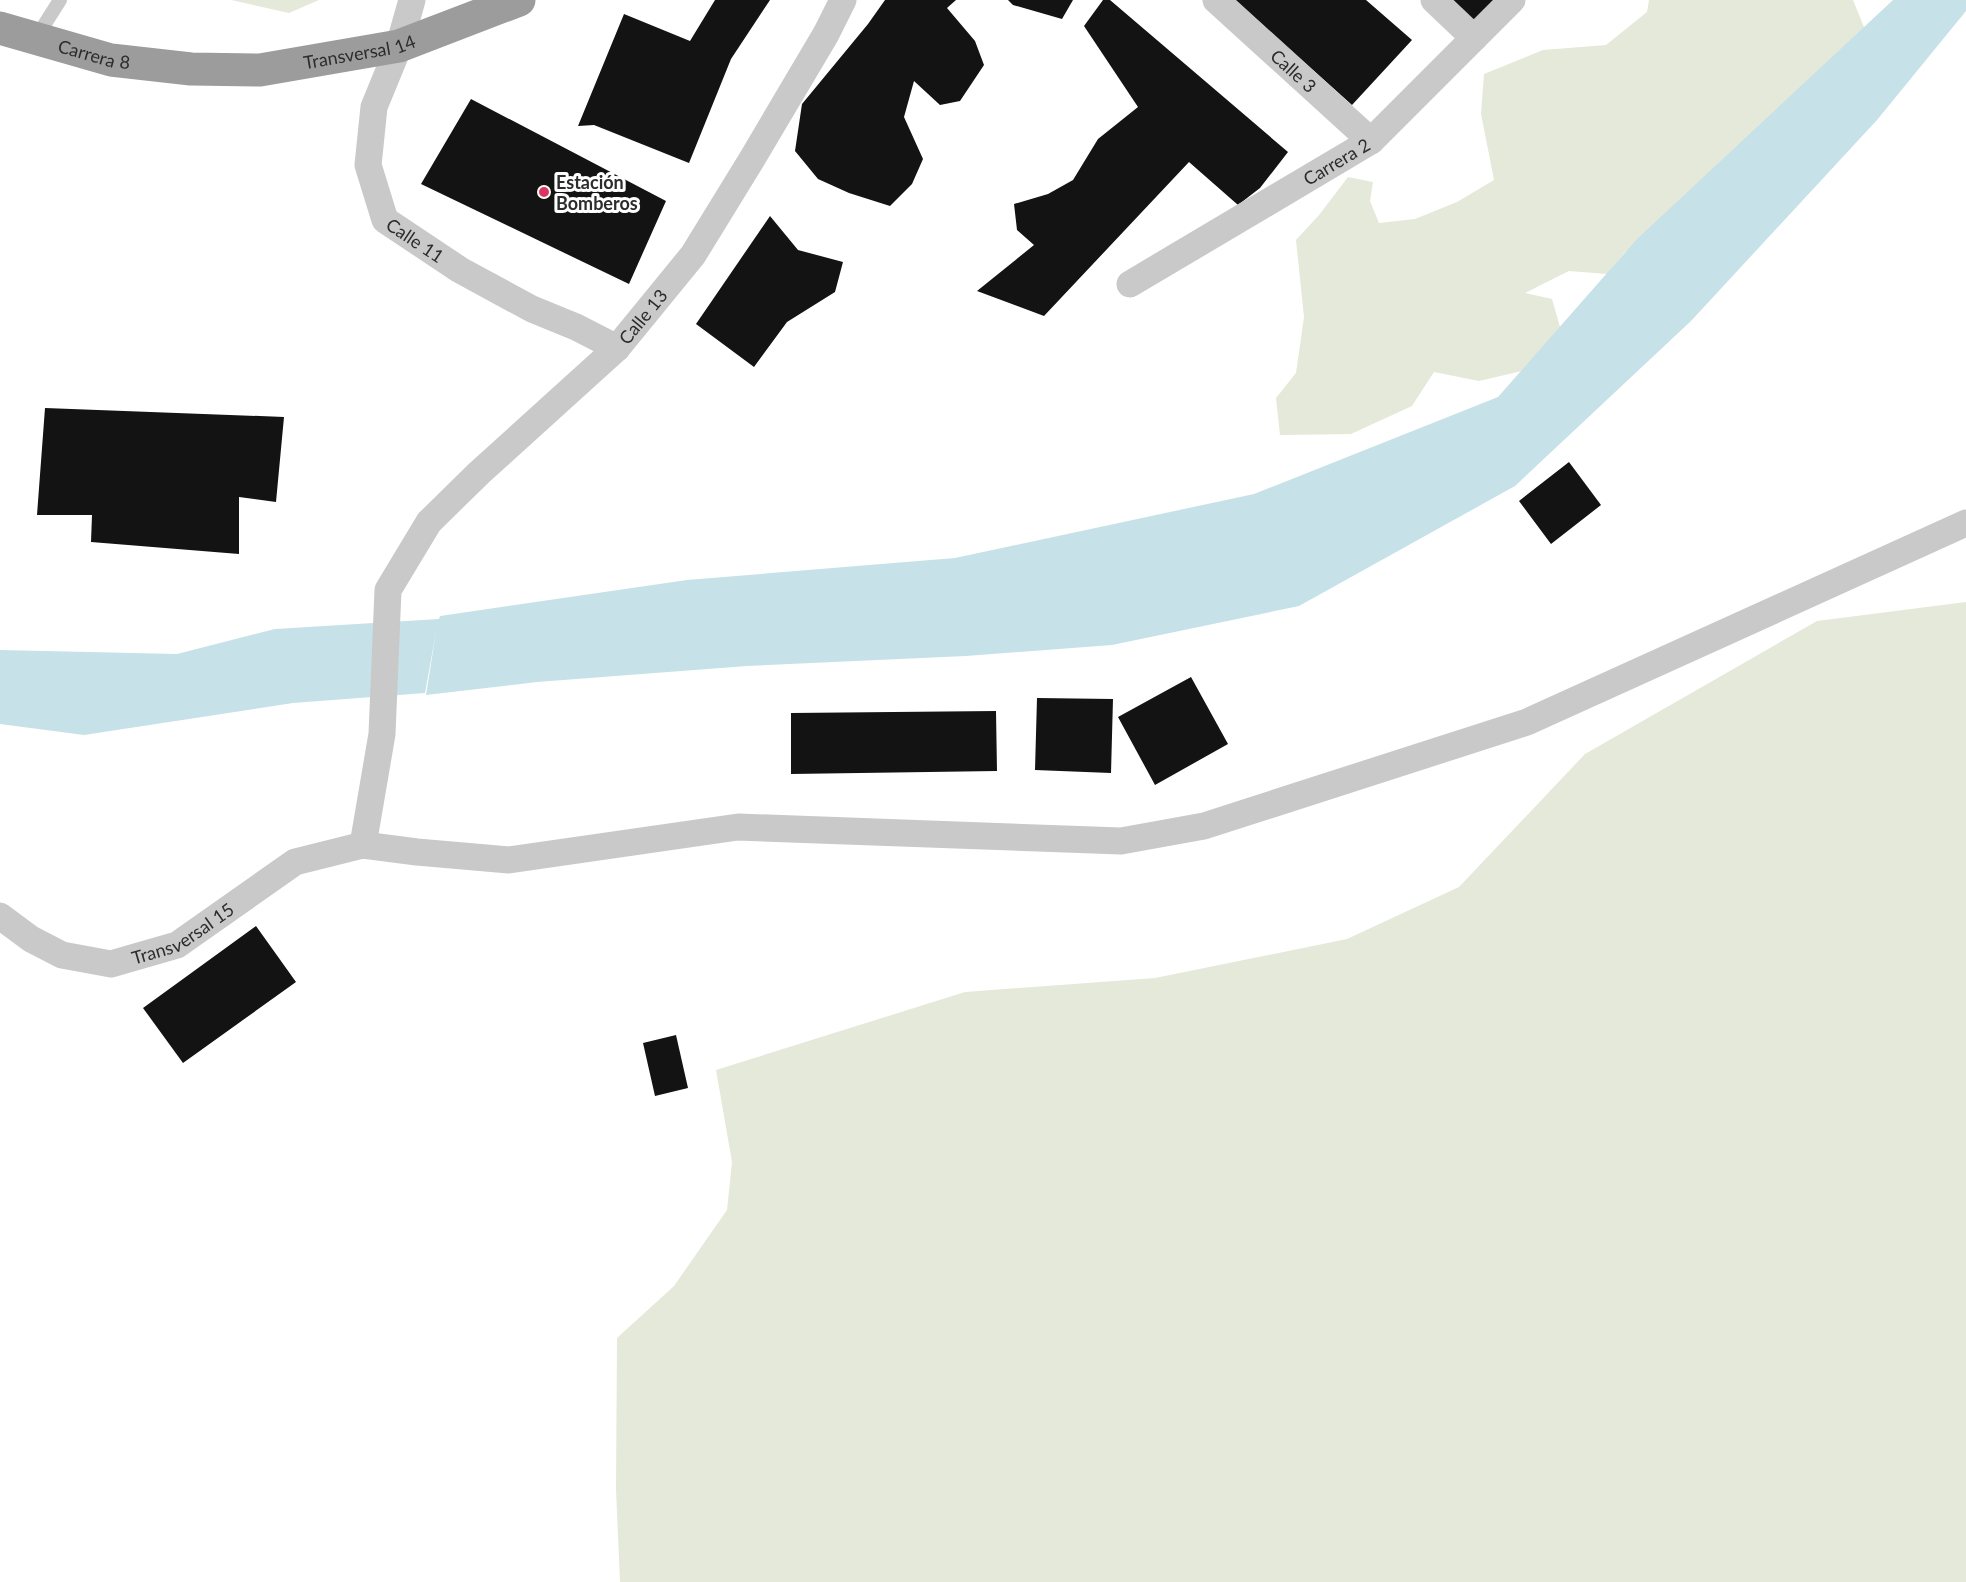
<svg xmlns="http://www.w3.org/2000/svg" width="1966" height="1582" viewBox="0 0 1966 1582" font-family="Lato,sans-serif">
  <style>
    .green { fill: #e5e9d9 }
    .water { fill: #c6e2e8 }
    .building { fill: #131313 }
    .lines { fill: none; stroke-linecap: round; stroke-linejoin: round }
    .service { stroke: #c9c9c9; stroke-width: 14 }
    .minor { stroke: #c9c9c9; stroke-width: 27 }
    .trunk { stroke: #9c9c9c; stroke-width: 33 }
    .poi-dot { fill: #da3664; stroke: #fff; stroke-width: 2 }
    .labels { text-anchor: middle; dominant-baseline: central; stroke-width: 6; stroke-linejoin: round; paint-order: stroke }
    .street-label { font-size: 18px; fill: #2c2c2c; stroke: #fff }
    .poi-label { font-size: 18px; font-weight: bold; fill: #2c2c2c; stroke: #fff; text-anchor: start }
  </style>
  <rect width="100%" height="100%" fill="#fff"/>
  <path class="green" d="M231,0H319L289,13Z
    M1649,0H1853L1864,27L1859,72L1625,252L1607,274L1569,271L1525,293L1552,299L1560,327L1548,365L1479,381L1434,372L1412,406L1351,434L1280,435L1276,398L1296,373L1304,317L1296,240L1319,215L1348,177L1373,182L1370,201L1379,223L1415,219L1457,202L1494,180L1481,114L1484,74L1543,50L1606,45L1647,12Z
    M1966,602V1582H620L616,1490L617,1338L674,1286L727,1210L732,1162L716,1070L965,992L1155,978L1347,939L1459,887L1585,754L1817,621Z"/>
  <path class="water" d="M1893,0H1966V11L1877,120L1691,321L1515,486L1299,606L1112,645L966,656L747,666L537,682L426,695L436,632L425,693L293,703L84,735L0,724V650L177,654L275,629L439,619L440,616L687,580L955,558L1254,494L1498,397L1637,239Z"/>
  <path class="building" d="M715,0H770L731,59L689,163L594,125L578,126L624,14L690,41Z
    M885,0H956L947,8L975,41L984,65L960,101L940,105L914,81L904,117L923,159L912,184L890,206L849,193L818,179L795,151L802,104L868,24Z
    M1008,0H1073L1062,19L1013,5Z
    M1103,0H1110L1288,152L1260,188L1238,205L1189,162L1044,316L977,291L1034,245L1017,230L1014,204L1048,194L1073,180L1098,139L1138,107L1084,26Z
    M1235,0H1366L1412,40L1352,105Z
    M1447,0H1494L1473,27Z
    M471,99L666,201L629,284L421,184Z
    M770,216L798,250L843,262L835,292L787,322L754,367L696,324Z
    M45,408L284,417L276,502L239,497V554L91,542L92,515H37Z
    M1569,462L1601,505L1551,544L1519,501Z
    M1191,677L1228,744L1155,785L1118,717Z
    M1037,698L1113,699L1111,773L1035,770Z
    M996,711L997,771L791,774V713Z
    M256,926L296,982L183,1063L143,1008Z
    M676,1035L688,1088L655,1096L643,1043Z"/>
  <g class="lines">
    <path class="service" d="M36,38L60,0"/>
    <g class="minor">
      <path id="s1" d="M412,0L399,46L374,107L368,165L385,220L460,270L532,309L576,327L617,348"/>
      <path id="s2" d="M1216,0L1371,141"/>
      <path d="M1434,0L1474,38"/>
      <path id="s3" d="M1130,284L1371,141L1512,0"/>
      <path id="s4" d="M363,845L382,734L388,590L429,522L479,473L617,348L693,255L752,159L826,34L843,0"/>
      <path id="s5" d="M0,916L31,939L62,955L111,964L177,945L295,862L363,845L417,852L509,860L738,827L1121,841L1204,826L1527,722L1966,523"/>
    </g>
    <path class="trunk" id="s6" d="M0,28L111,60L191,69L260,70L399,46L519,0"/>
  </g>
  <circle class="poi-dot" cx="544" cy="192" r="6"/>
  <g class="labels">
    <g class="street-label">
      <text stroke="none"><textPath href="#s6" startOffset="366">Transversal 14</textPath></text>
      <text stroke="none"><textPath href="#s6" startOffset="98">Carrera 8</textPath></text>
      <text stroke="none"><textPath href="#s2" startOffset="105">Calle 3</textPath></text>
      <text stroke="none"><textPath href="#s3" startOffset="240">Carrera 2</textPath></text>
      <text stroke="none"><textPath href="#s1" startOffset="266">Calle 11</textPath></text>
      <text stroke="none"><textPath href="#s4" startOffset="633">Calle 13</textPath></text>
      <text stroke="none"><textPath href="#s5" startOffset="202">Transversal 15</textPath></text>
    </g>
    <g class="poi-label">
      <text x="556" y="182">Estación<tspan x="556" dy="21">Bomberos</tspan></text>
    </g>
  </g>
</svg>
